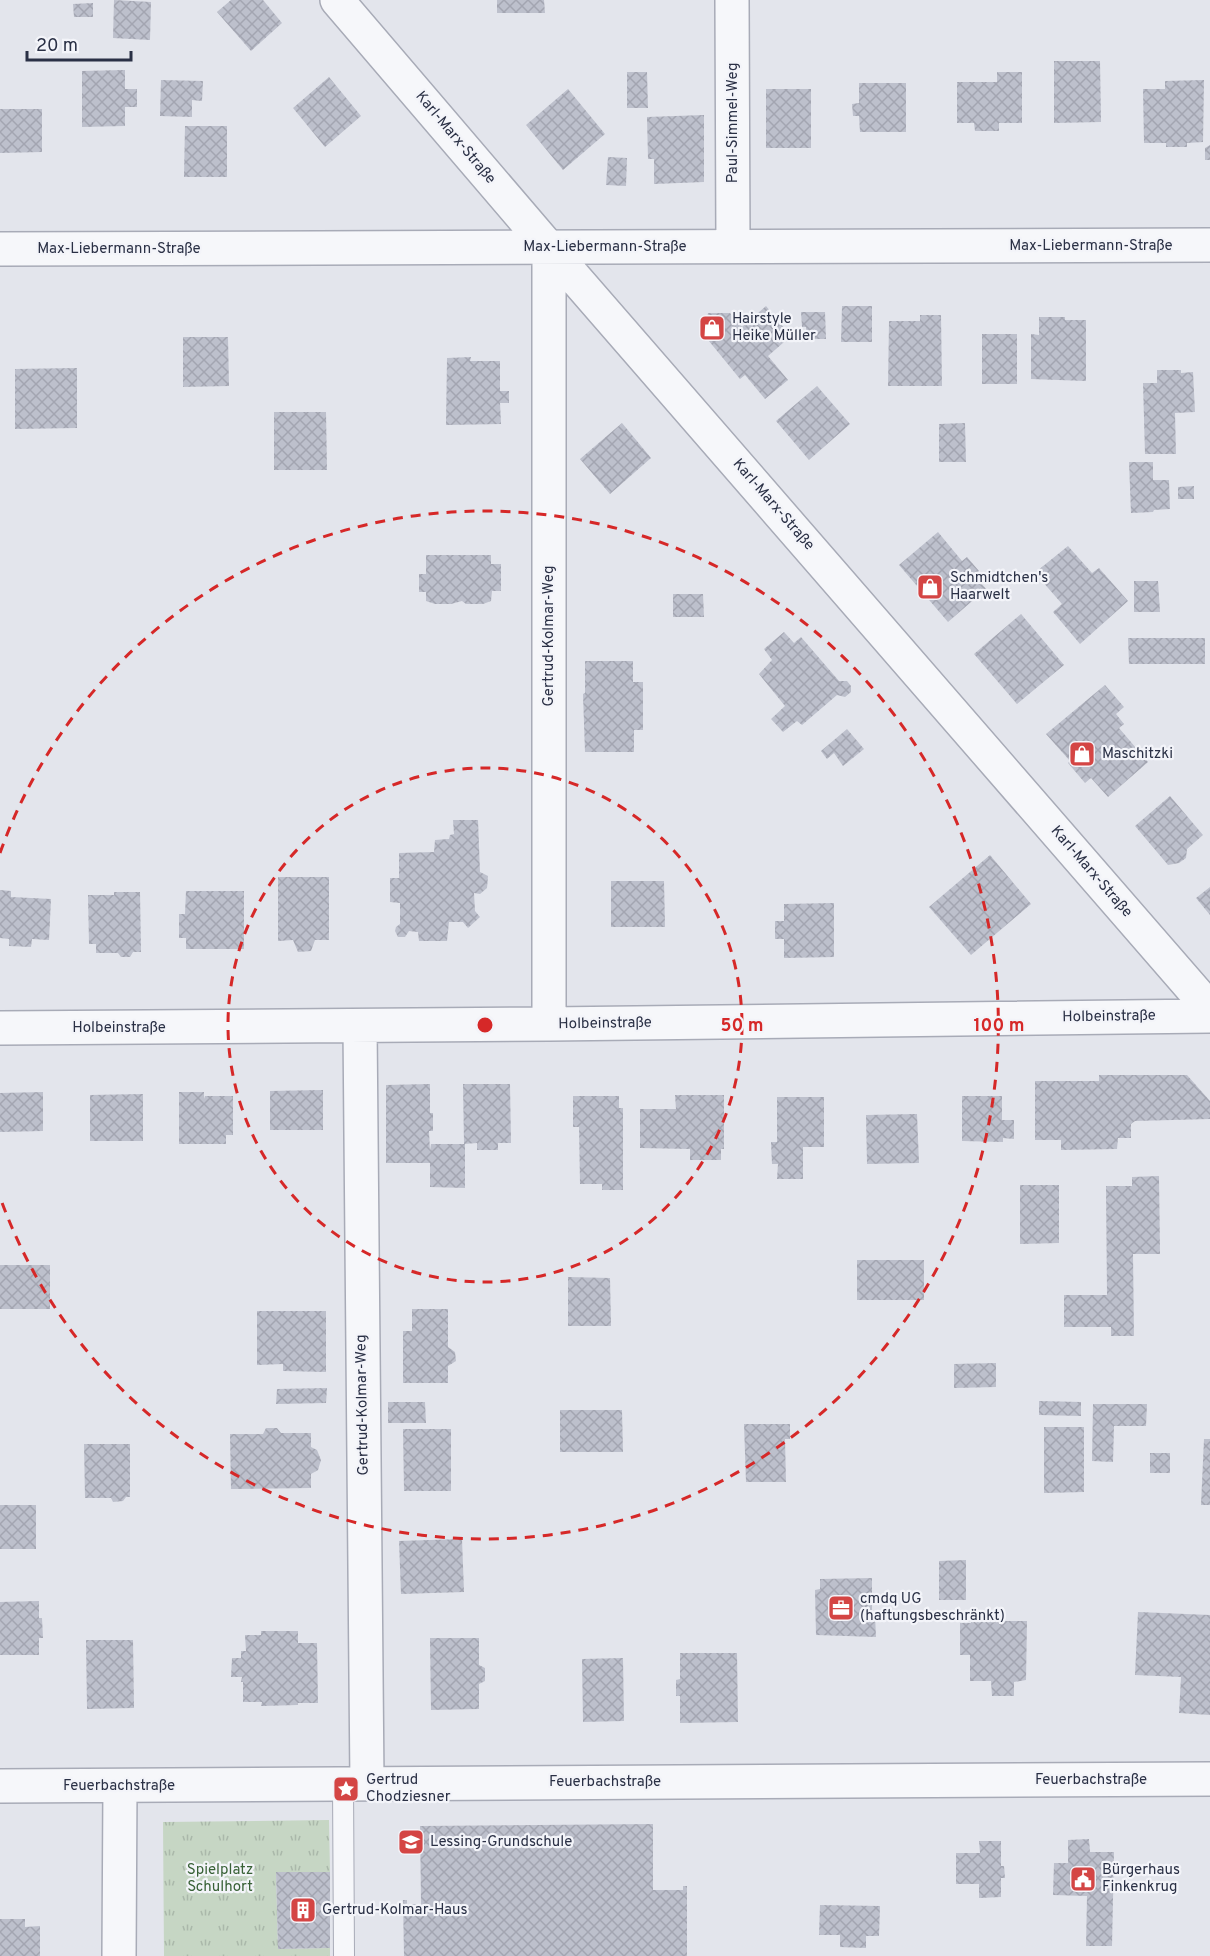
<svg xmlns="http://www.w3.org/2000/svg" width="1210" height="1956" viewBox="0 0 1210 1956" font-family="Overpass,sans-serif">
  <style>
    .grass { fill: url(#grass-tufts) }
    .building { fill: url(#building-cross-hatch) }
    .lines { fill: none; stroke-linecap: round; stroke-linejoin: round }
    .service-casing { stroke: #a8abb7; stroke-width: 22 }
    .minor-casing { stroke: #a8abb7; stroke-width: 36 }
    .service { stroke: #f6f7fa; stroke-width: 20 }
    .minor { stroke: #f6f7fa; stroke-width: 33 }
    .ring { fill: none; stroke: #d62828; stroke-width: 3; stroke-dasharray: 10 8 }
    .labels { text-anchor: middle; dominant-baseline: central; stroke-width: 4.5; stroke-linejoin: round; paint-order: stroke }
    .street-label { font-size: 15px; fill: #2a3045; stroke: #f3f4f9 }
    .poi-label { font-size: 15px; fill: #2a3045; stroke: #f3f4f9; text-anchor: start }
    .park-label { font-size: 15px; fill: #386136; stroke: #f3f4f9 }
    .centre { fill: #d62828; stroke: #f3f4f9; stroke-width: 3 }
    .ring-label { font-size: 18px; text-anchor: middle; font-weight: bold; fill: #d62828; stroke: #f3f4f9; stroke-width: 4.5; stroke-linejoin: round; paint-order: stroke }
  </style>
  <defs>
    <pattern id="grass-tufts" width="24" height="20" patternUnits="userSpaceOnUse" patternTransform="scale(1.5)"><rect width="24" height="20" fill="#c6d6c4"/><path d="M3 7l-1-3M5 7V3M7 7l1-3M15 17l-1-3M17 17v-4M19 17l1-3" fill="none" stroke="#aab8aa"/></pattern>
    <pattern id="building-cross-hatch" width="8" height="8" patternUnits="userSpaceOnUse" patternTransform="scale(1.5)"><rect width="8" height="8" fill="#bdc0cc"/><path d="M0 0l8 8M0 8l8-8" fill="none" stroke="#a3a5b1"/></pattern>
  </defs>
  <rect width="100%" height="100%" fill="#e3e5ec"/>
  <path class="grass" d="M329,1820L330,1872L276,1873L278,1949L330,1948V1956H164L163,1822Z"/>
  <path class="building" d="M114,0L151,2L150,40L113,38Z
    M231,0H263L282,23L251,51L217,12Z
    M497,0H544L545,13H497Z
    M93,3V17H74L73,4Z
    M1054,61H1100L1101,122L1054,123Z
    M125,70V89H137V107H125V126L82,127V71Z
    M627,72H647L648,108H627Z
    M997,72H1022V123H999V131H975L974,123H957V82H997Z
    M329,77L361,116L325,147L293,108Z
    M161,80L203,81L202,101L192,100V117L160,116Z
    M1204,80L1203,142L1187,143V147H1166V143H1144L1143,89H1165V81Z
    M859,83H906V132H860L859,116H853L852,104L859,103Z
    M568,89L605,134L563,170L526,125Z
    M766,89H811V148H766Z
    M0,109H42V152L0,153Z
    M704,115V182L654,184V159H648L647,117Z
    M185,126H227V177H184Z
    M1210,145V160H1205V148Z
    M608,157L627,158L626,186L606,185Z
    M766,306L791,336L768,356L788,380L765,399L745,375L740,379L704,335L708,313H730L742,327Z
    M842,306H872V342H841Z
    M801,312H825L826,339H806V327H802Z
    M920,315H941L942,386H888L889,321H920Z
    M1039,317H1065V320H1086V381L1031,379V334L1039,335Z
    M982,334H1017V384H982Z
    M183,337H228L229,386L183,387Z
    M471,357L470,361H500V391H509V403H500L501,424L446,425L447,358Z
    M77,368V428L15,429V369Z
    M1157,370H1181V373L1193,372L1195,412L1175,413L1176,454H1145L1143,383H1157Z
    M817,386L850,424L809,460L776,421Z
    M274,412H326L327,470H274Z
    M622,423L651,458L610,494L580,459Z
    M965,423L966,462H939V424Z
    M1129,462H1153V480H1169L1170,509L1154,510L1153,512L1131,513Z
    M1194,486V499H1178V487Z
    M938,532L962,561L967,557L979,571L974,575L986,589L948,622L899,565Z
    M1068,546L1092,573L1099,568L1128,601L1080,644L1053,612L1062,604L1042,581L1044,579L1037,571Z
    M426,555H491V564H501V591H492L491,601L483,604H466L462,601L451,604H435L426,601V592H419V574H426Z
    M1134,581H1158L1160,612H1134Z
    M673,594H703L704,617H673Z
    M1021,614L1064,665L1017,704L974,654Z
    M784,632L794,643L801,637L839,681H847L851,686V692L845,697L837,695L802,725L797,721L783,732L771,719L785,706L759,674L772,660L764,649Z
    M1128,638H1205V664H1129Z
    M585,661H633V682H643V730H634V752H585L583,694L585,693Z
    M1105,685L1124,707L1116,714L1124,724L1119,728L1148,762L1108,797L1091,778L1085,783L1068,763L1070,761L1046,734Z
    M847,729L864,749L843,766L834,753L827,759L821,751Z
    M1170,796L1203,835L1187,849L1186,858L1179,863L1168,865L1135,826Z
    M453,820H478L480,872L488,876L487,888L480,894L474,893L475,911L480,917L468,928L463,922H449L447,941H419L418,932L409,931L405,937H398L395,931L396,927L400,924V903L390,902V878H399V853L434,852L435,840L449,839L450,835L454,834Z
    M990,855L1031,904L971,955L929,907Z
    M278,877H329V940H315L311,951L298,952L293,940L278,941Z
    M611,881H664L665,927H611Z
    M1210,887V915L1196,898Z
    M0,890L11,891V897L51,899L49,940L32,939L31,947L9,946V939L0,938Z
    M186,891H244V949H186V938H179V914H185Z
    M114,892H140L141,952H133L130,957H121L118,953H96V944H89L88,895H114Z
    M834,903V957L784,958V939H775V921H784V904Z
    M1099,1075H1187L1210,1101V1119L1135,1121L1131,1124V1138H1118L1117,1149L1061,1150V1140H1035V1081H1099Z
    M430,1084V1113H433V1131H429L430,1151L431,1144H465V1188L430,1187V1163H386V1085Z
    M463,1084H510L511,1143H498V1150H477V1143L464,1144Z
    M323,1090V1130H270V1091Z
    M43,1092V1131L0,1132V1093Z
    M179,1092H204V1099L205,1096H233V1135H226V1144H179Z
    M143,1094V1141H90V1095Z
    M675,1095H724V1149H721V1160H690V1149L640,1148V1109H676Z
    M573,1096H619V1108H623V1190H602V1184H580L579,1127H573Z
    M962,1096H1002V1120H1014V1139L1003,1138V1142L962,1141Z
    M777,1097H824V1147H803V1179H777L778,1164H772L771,1142H777Z
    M917,1114L919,1163L867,1164L866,1115Z
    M1159,1176L1160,1254H1133L1134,1336H1111V1327H1064V1295H1107L1106,1186H1132V1177Z
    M1020,1185H1059V1243L1020,1244Z
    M857,1260H924V1300H857Z
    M0,1265H50V1309H0Z
    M568,1277L610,1278L611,1326H568Z
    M412,1309H448V1347L455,1352L456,1361L448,1366V1383H403V1331H412Z
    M257,1311H326V1372L283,1371V1364L257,1365Z
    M996,1363V1387L954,1388V1364Z
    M327,1388L326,1403L276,1404L277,1389Z
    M1039,1401L1081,1402V1416L1039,1415Z
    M388,1402H425L426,1423H388Z
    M1093,1404H1147L1146,1426H1114L1113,1462L1092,1461Z
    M560,1410H622L623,1452H560Z
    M744,1424H790V1439H785L786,1482H746Z
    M1044,1427H1084V1492L1044,1493Z
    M266,1428H277L281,1433H311V1447L317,1450L321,1460L318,1470L311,1474V1488L231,1489L230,1434H263Z
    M403,1429H451V1491H404Z
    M1204,1439H1210V1505H1201Z
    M84,1444H130V1497H126L123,1501L113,1502L111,1498H85Z
    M1150,1453H1170V1473H1150Z
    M0,1505H36V1549H0Z
    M462,1539L464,1592L401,1594L399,1541Z
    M966,1560V1600H939V1561Z
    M872,1578V1616L875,1615L876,1637L816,1635L815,1590L820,1589V1579Z
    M39,1601V1618H42L43,1638H39V1655H0V1602Z
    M1138,1612L1210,1615V1715L1179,1713L1181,1677L1135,1675Z
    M971,1621H1027L1026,1680L1014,1682V1696H992L991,1681H970V1655H960V1623H971Z
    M261,1631H298V1643H317L318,1703H298V1705L261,1706L262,1702H243V1682H241L242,1677H231L232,1658H241V1651H246L245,1635H261Z
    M430,1638H479V1665L485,1668V1681L479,1684V1709L431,1710Z
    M86,1640H133L134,1708L87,1709Z
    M680,1653H737L738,1722L680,1723V1696H676V1680L680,1679Z
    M623,1658L624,1721L583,1722L582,1659Z
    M653,1824V1890H683V1886H687V1956H404L403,1900H407V1904H421L420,1826Z
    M1089,1839L1090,1852H1114L1112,1946H1086L1087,1896L1053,1895L1054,1863H1068V1840Z
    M979,1841H1001V1866H1004L1005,1878H1001V1897L979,1898V1884H956V1853H980Z
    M276,1872H330V1948L278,1949Z
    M820,1905L880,1906L879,1936H866V1948L840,1947V1935H819Z
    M0,1919H25V1927L40,1926V1956H0Z"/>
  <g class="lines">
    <defs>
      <path id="service" d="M343,1783L344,1956"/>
      <path id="minor" d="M337,0L549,248L1210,1009
        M732,0L733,246
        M0,249L1210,245
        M549,1024V248
        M360,1026L367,1783
        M0,1028L549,1024L1210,1016
        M0,1786L1210,1779
        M119,1956L120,1786"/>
    </defs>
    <use href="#service" class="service-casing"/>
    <use href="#minor" class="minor-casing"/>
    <use href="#service" class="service"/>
    <use href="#minor" class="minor"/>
  </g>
  <g class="ring">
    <circle cx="485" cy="1025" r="257"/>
    <path d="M0 853A514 514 0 1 1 0 1197"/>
  </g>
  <defs>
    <symbol id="shop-square" viewBox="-11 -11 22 22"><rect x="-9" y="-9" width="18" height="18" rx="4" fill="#d44544" stroke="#f3f4f9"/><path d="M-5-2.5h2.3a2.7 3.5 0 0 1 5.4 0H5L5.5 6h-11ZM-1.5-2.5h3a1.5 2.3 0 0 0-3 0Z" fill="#fff"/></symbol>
    <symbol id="office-square" viewBox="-11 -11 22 22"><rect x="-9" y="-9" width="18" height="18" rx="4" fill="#d44544" stroke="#f3f4f9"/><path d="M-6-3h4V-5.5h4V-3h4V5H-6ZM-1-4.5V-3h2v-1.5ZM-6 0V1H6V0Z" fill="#fff"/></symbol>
    <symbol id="sight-square" viewBox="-11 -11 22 22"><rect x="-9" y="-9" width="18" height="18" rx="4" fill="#d44544" stroke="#f3f4f9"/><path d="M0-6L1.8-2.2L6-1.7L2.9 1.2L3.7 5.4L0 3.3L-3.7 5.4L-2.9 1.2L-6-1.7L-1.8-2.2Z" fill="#fff"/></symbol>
    <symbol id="school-square" viewBox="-11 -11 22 22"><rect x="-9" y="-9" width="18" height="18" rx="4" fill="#d44544" stroke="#f3f4f9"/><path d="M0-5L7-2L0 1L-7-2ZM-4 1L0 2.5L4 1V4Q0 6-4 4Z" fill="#fff"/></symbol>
    <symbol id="civic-square" viewBox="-11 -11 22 22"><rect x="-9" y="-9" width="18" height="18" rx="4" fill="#d44544" stroke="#f3f4f9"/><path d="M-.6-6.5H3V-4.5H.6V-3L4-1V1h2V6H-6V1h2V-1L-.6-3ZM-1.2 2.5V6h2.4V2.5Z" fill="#fff"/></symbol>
    <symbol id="building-square" viewBox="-11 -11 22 22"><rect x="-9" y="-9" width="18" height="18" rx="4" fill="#d44544" stroke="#f3f4f9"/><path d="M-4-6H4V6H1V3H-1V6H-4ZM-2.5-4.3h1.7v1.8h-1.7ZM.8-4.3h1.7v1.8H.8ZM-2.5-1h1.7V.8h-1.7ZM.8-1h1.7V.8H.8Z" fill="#fff"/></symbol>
  </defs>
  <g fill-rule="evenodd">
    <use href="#shop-square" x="697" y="313" width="30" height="30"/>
    <use href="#shop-square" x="915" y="572" width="30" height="30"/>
    <use href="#shop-square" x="1067" y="739" width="30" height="30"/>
    <use href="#office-square" x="826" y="1593" width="30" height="30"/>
    <use href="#sight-square" x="331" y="1774" width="30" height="30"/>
    <use href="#school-square" x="396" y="1827" width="30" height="30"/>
    <use href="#civic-square" x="1068" y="1864" width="30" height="30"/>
    <use href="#building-square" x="288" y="1895" width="30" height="30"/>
  </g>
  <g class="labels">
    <g class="street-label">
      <text transform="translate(733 123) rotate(-90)">Paul-Simmel-Weg</text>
      <text transform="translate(455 138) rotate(50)">Karl-Marx-Straße</text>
      <text x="1091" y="246">Max-Liebermann-Straße</text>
      <text x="605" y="247">Max-Liebermann-Straße</text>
      <text x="119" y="249">Max-Liebermann-Straße</text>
      <text transform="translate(773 505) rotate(49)">Karl-Marx-Straße</text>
      <text transform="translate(549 636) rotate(-90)">Gertrud-Kolmar-Weg</text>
      <text transform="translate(1091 872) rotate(49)">Karl-Marx-Straße</text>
      <text transform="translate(1109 1017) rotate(-1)">Holbeinstraße</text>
      <text transform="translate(605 1024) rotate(-1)">Holbeinstraße</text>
      <text x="119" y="1028">Holbeinstraße</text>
      <text transform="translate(363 1405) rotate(-91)">Gertrud-Kolmar-Weg</text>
      <text x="1091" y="1780">Feuerbachstraße</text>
      <text x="605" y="1782">Feuerbachstraße</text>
      <text x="119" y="1786">Feuerbachstraße</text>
    </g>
    <g class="poi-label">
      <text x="732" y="319">Hairstyle<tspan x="732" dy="17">Heike Müller</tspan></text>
      <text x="950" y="578">Schmidtchen's<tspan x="950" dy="17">Haarwelt</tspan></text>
      <text x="1102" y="754">Maschitzki</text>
      <text x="860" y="1599">cmdq UG<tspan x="860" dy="17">(haftungsbeschränkt)</tspan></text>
      <text x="366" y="1780">Gertrud<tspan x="366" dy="17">Chodziesner</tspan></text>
      <text x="430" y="1842">Lessing-Grundschule</text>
      <text x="1102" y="1870">Bürgerhaus<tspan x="1102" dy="17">Finkenkrug</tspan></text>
      <text x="322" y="1910">Gertrud-Kolmar-Haus</text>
    </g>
    <g class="park-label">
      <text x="220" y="1870">Spielplatz<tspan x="220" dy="17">Schulhort</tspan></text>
    </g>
  </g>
  <circle cx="485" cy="1025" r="9" class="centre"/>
  <g class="ring-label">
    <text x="742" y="1031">50 m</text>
    <text x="999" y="1031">100 m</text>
  </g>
  <path d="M27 51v9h104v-9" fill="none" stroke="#2a3045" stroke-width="3"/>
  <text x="36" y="51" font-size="18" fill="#2a3045" stroke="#f3f4f9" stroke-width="4.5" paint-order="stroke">20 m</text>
</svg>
